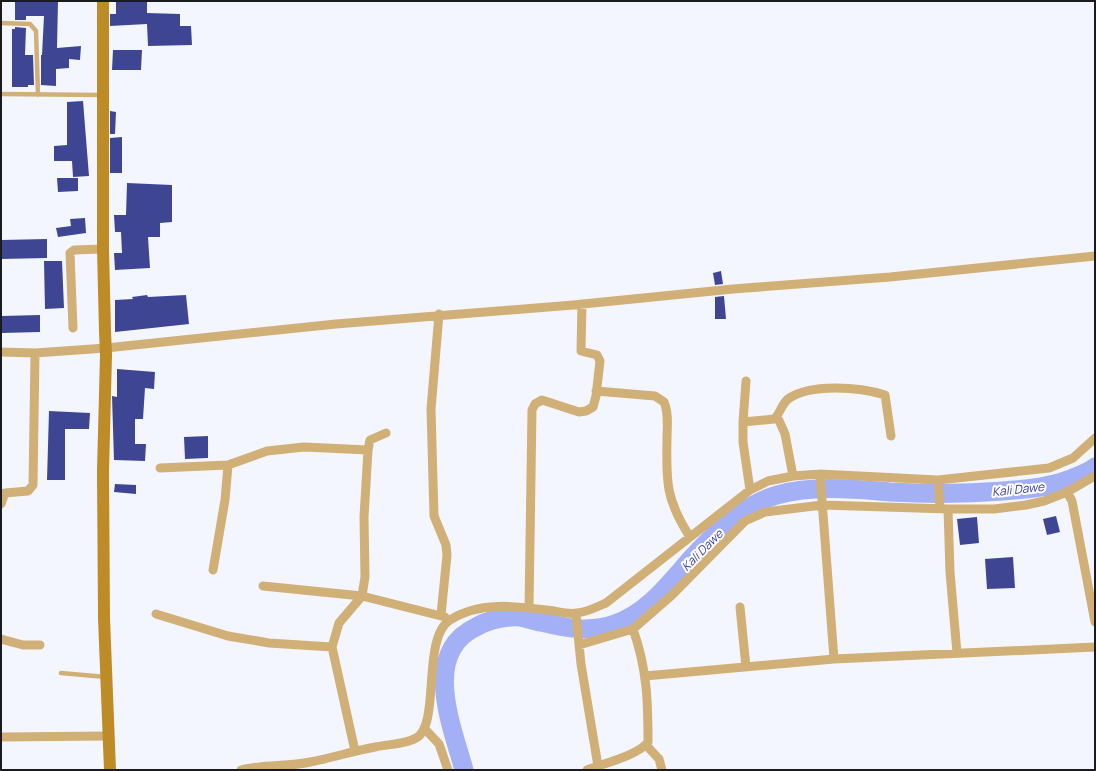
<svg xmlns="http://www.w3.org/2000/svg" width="1096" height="771" viewBox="0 0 1096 771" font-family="Manrope,sans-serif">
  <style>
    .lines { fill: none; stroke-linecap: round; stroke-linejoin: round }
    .river { stroke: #a3b0f5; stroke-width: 19 }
    .building { fill: #3e4693 }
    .lane { stroke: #d1b077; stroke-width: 4.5 }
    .street { stroke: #d1b077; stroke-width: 9 }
    .secondary { stroke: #bd8c27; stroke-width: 12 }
    .secondary-bridge { stroke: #bd8c27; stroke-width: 12 }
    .labels { text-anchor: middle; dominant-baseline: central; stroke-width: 4; stroke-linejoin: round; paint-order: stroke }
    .water-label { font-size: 12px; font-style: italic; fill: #3a3ea0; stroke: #fff }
  </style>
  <rect width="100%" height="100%" fill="#f4f6ff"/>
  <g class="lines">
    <path class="river" d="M464,770C452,726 421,653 476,627C488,620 506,616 520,617C527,618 534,621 541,622C566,628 590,633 615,624C647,613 669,584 690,560C714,534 743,505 777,495C813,485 853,489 890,492C927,494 965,494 1003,491C1025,489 1047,488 1068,480C1077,476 1088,473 1095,467"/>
  </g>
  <path class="building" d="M15,1H58L57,48L81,46L80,60L69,59V68L56,69V86L41,85V55H42L44,16H26V20H15Z
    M116,1H147V13L180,14V26H191L192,45L148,46L147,24L110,26V14H116Z
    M15,27L26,28L25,55H33L34,85H28V87H12V29H15Z
    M113,50H142L141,70H112Z
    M83,101L89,176L73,177L72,161H54V146L67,145V102Z
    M110,111L116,112L115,134H110Z
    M122,137V173H110V138Z
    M57,178H78V191L58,192Z
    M127,183L172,185V222L160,223V237H148L150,268L115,270L114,253H122L121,232H115L114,215H126Z
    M85,218L86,233L58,237L56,228L71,226L70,219Z
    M47,239V258L1,259V240Z
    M44,261H62L64,308L45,309Z
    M721,271L723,284L715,285L713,273Z
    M147,295L148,297L186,295L189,324L115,332V300L133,299L132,297Z
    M724,296L726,319H715V297Z
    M40,315V332L2,333V316Z
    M117,369L155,372L154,389L145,388L143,419H135V444H146L145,461L114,460L112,396L117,397Z
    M49,411L90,413L89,429H65V480H47Z
    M208,436V458L185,459L184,437Z
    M115,484L136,485V494L114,492Z
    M1056,516L1060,532L1047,535L1043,519Z
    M977,517L979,543L960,545L957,519Z
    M1013,557L1015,588L987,589L985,559Z"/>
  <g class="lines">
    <path class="lane" d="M1,23L30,24L36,31L38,95
      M1,94L102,95
      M61,673L106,677"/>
    <path class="street" d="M439,314L431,409L434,516L446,545L447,555L441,615
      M73,328L70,253L74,250L103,249
      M1,352L35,353L106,348L336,324L573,305L733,289L890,277L1095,256
      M596,391L655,396L664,402C669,413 667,427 667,439C666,482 666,500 690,537
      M777,416L785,434L793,476
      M743,422L746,381
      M386,433L370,440L368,450L364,517L365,577L362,596L445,617
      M160,468L228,465L267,451L304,447L368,450
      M820,474L834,659L1095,647
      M938,480L940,508
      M750,490L743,442V422L774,419C780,414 781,405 788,399C810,383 860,387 885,395L891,436
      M1067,492L1072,501L1095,622
      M1,504L5,493L28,491L33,485L35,353
      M948,509L950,572L957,653
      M213,570L225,500L228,465
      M263,586L362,596
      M740,607L746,667
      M529,608L532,410L535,404L542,400L579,412L586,411L593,407L596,396L600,361L597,355L581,351L582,304
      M156,614L228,636L269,643L332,647
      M576,614L581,664L598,766
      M1,639L23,645H40
      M579,645L633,629L672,595L745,521L765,512L822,505L948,509H994L1026,505L1044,501L1067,492L1095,476
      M645,676L834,659
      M424,728L439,744L448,770
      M1,737L108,736
      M646,745L659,759L662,770
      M355,751L332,647L339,623L362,596
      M241,770C263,764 288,767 310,762C332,758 353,751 375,747C388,744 404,745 416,738C441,725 421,638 450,620C479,601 516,606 547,610C557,611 568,615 577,613C588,612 596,607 606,603L750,490L768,481L793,476L820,474L938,480L1049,468L1073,458L1095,438
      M587,770C602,764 639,755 648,742C648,700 647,669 633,629"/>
    <path class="secondary" d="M103,1V249L105,331
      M106,355L103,471L104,618L110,770"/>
    <path class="secondary-bridge" d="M105,331L106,355"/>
  </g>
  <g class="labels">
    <g class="water-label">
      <text transform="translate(1018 489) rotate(-6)">Kali Dawe</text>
      <text transform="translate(702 550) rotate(-45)">Kali Dawe</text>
    </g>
  </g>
  <rect width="1096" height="771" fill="none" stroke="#1a1b1e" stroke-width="4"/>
</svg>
